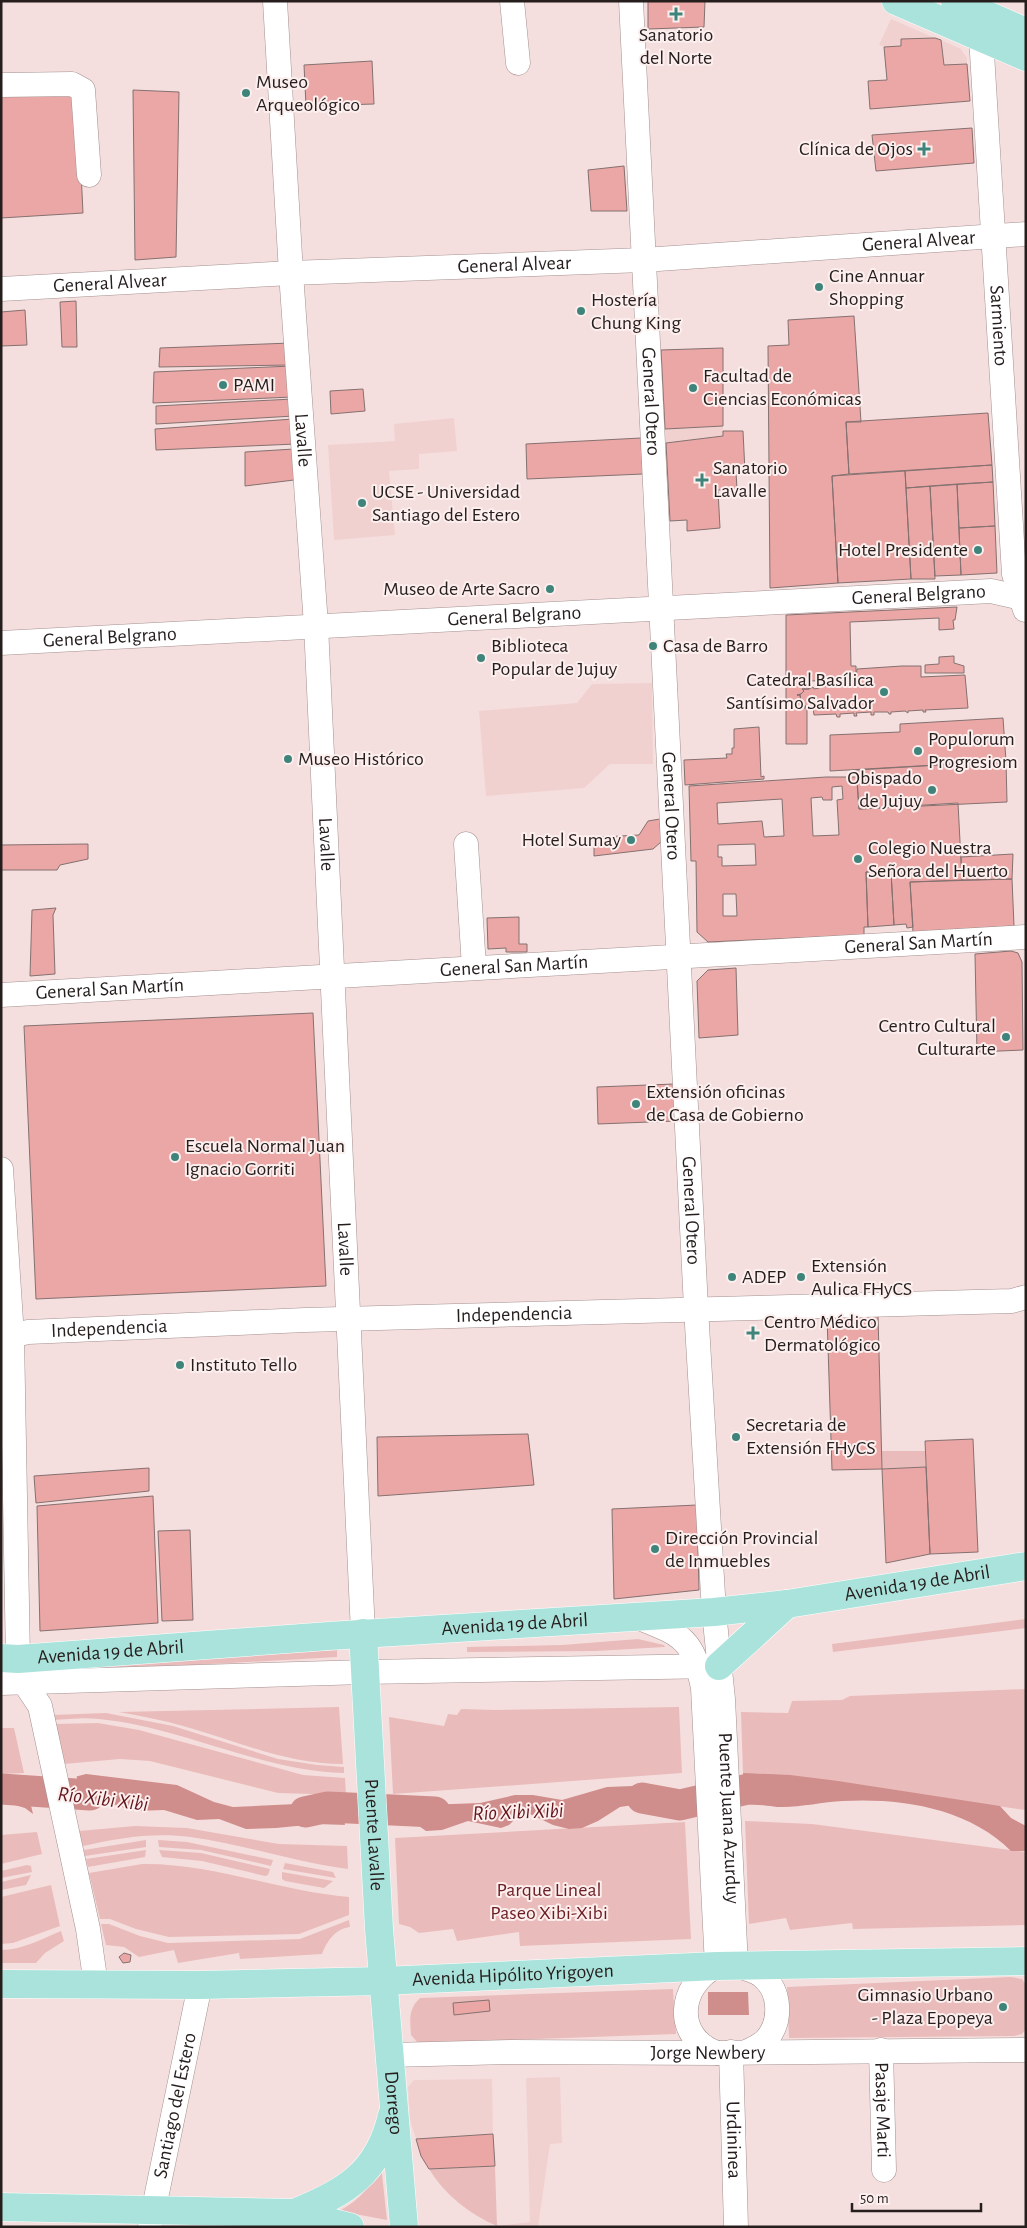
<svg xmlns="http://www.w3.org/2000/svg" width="1027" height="2228" viewBox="0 0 1027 2228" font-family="'Alegreya Sans',sans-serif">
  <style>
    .built { fill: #f0d1d0 }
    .green { fill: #e9bcbb }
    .water { fill: #cf8d8b }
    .pier { fill: #f5dfde }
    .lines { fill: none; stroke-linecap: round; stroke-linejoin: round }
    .river { stroke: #cf8d8b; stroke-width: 31 }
    .building { fill: #eba7a5; stroke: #847170; fill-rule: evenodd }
    .minor-casing { stroke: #a4908f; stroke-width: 25 }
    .major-casing { stroke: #fff; stroke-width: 29 }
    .minor { stroke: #fff; stroke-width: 24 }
    .major { stroke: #aae3db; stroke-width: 28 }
    .poi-dot { fill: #3f847b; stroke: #fcefee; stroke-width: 2 }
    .labels { text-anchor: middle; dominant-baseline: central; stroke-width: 4; stroke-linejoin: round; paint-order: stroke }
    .poi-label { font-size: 20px; fill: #251e1d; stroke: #fcefee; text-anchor: start }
    .street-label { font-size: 20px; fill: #251e1d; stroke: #fcefee }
    .park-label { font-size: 20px; fill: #6c1d23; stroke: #fcefee }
    .water-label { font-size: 21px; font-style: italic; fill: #62141b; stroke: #fcefee }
  </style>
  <rect width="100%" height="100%" fill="#f5dfde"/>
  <path class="built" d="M891,19L935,38L901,39V46L884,47L879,45Z
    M941,40L961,49L967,58V64L944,65Z
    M454,418L457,451L419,454V469L389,471L395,535L334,540L328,445L395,441L394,424Z
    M723,426V436L666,443L665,429Z
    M652,683L653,764H610L584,788L486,796L479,711L577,703L592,684Z
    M560,2077L562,2143L550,2144L538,2227H499L497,2226L530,2222L526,2078Z
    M492,2079L493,2134L416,2139L410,2120L408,2087L414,2080Z"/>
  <path class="green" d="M882,1451H925L926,1467L882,1469Z
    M1026,1619V1628L833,1652L832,1644Z
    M638,1639L664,1645L665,1647L596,1651L467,1652V1647L562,1645Z
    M337,1650V1657L69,1672V1664Z
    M1026,1689V1810C931,1798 839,1777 743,1773L741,1712L788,1713L792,1701L842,1700L850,1696Z
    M339,1707L343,1764C286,1764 237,1741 183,1726C162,1720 140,1716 119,1712Z
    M679,1707L682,1773L393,1794L389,1717L444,1726L448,1714L457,1715L461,1709L495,1710Z
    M106,1713L173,1726L278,1759L317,1765L344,1767V1773C261,1771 182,1727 99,1719C84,1717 68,1719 53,1720L52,1715Z
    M98,1723L139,1730L303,1775L345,1778L346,1795L278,1793L150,1761L120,1759L64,1764L55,1724Z
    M1,1728H14L24,1773L1,1774Z
    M745,1821L812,1824L1026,1852V1925L853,1929L852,1923L790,1930L786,1918L749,1924Z
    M685,1822L691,1939L520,1946L519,1932L457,1941L453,1929L419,1933L410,1927L399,1924L395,1838Z
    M135,1826L187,1828L279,1844L347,1846L348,1869C294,1862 243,1844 190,1837C154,1832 118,1838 83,1846L79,1831Z
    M37,1832L42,1854L1,1864V1835Z
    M146,1840V1847L85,1856L84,1850Z
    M158,1840L187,1842L273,1860L271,1866L201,1850L159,1847Z
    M146,1850L145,1857L88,1867L86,1859Z
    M159,1850L201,1853L270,1869L268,1875L265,1876L202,1861L162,1857Z
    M285,1863L333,1872L336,1878L283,1869Z
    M142,1864C213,1863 278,1891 349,1897V1915L299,1934L169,1937L136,1929L110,1919H100L89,1873Z
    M27,1865L31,1866L32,1872L1,1878V1871Z
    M282,1872L333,1881L324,1888L285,1881L282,1879Z
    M31,1875L26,1885L1,1890V1882Z
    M51,1885L60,1926L13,1943L1,1944V1897Z
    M349,1920L350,1927C335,1929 327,1941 322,1954L240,1959L239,1953L178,1963L174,1950L139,1957L124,1947L106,1945L101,1924H109L140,1936L168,1943L300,1939Z
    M61,1931L64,1941L45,1953L36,1963H1V1950C22,1950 42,1939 61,1931Z
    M1011,1977L1022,1979L1026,1985V2029L1022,2034L1014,2036L789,2038L787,1987Z
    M673,1989L676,2034L426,2043H418L411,2035C410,2020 408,2009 420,1998Z
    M381,2165L387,2220L339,2211C360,2200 371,2186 381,2165Z
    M495,2166L497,2226C469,2214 445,2195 429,2169Z"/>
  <path class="water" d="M743,1773L790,1775L838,1781L1000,1806L1011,1818L1026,1826V1851H1011C968,1808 902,1798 843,1801C823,1802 802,1807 782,1807C769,1807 757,1803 744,1800Z
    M86,1774L177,1785L214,1802L233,1807L296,1804L322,1798H346L347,1825L317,1824L276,1828L246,1829L219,1819L197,1820L164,1810L135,1811L105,1802L79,1803L67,1779Z
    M25,1780L33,1814L25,1808L1,1801V1782Z
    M633,1786L670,1795L683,1792L684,1817L655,1813L633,1805L620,1807L598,1821L582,1828L569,1829L553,1825L530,1814L522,1815L515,1819L509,1825L501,1828L468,1821L442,1830L426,1831L419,1826L394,1823L393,1803L426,1805L480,1803L515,1795H533L562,1800L607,1787Z
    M708,1992H748L749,2015H708Z"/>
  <path class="pier" d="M76,1774L83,1805L73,1809L66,1776Z
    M343,1795L348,1797L349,1825L347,1828L345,1827Z"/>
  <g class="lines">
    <path class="river" d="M1,1789L90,1795
      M642,1798L680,1805L748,1789L786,1791
      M305,1812L328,1807L435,1812"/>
  </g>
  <path class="building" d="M648,1H705L704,27L648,29Z
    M935,38L941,40L944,65L967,64L970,101L870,109L868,81L887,80L884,47L901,46V39Z
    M372,61L374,104L306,106L304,65Z
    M77,90L83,213L1,218V94Z
    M133,90L179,92L176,257L135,260Z
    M972,128L974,163L876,171L872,135Z
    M624,166L627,211H591L588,170Z
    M76,301L77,347H62L60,302Z
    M25,310L27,345L1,346V312Z
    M854,316L861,422H846L849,474L832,476L838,583L770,588L768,346L789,345L788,320Z
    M291,343L292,365L159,367L160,348Z
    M723,348V426L665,429L661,350Z
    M292,366L293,397L153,403L154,372Z
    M363,389L365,411L331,414L330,391Z
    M293,399L294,416L156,424V406Z
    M988,413L992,465L849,474L846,422Z
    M293,419L296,444L156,450L155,429Z
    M723,431H743L745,472H736L737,489L718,490L720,528L687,531V520L670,521L666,443L723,436Z
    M641,438L643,474L527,479L526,444Z
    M294,449V480L245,486V452Z
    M992,465L993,482L906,488L905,471Z
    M905,471L911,579L838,583L832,476Z
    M993,482L995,526L959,528L957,484Z
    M957,484L961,575L935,576L930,486Z
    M930,486L935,579H911L906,488Z
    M995,526L997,573L961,575L959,528Z
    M957,607L955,620H953L954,629L939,630V618L850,622L851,666H856V680L808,681L809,689H802L804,691L801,694L797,695H800L801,702H798L799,704L801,703L807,709V744H786V615Z
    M954,656V663L964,666V673H925V665L939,664V657Z
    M902,666H921V677L965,675L968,708L925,710L926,712H923V710L908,711V713L905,711L891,712V714H889L888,712H874V715H871V712L856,713L857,716H854V713L840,714V717H837L836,714L814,715L813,708H804L806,706L798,702H801L800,695H797L801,694L804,691L802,689H809L813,687L814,689L819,688V686L834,687L833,681L856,680L857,669Z
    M1003,718L1006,761L830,771V735L900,732V724Z
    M759,727L761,777L764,776V779L685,785L684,760L727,758L726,754H732V748H734V729Z
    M1006,761L1007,802L859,809L856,770Z
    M826,777H857L859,809L958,803L962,880L910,882L913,927L907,928L906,924L894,925L891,872H866L868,927H864V935L708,942L697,932L696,861H691L689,786ZM842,786L843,799L837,800L839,835L813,836L811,798L822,797L823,800H832V787ZM782,799L784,836L764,837L762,821L718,824L717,803ZM755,844L756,865L722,866V857H718V845ZM723,894H736L737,916H723Z
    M660,819L661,842L653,849L594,856V844L601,843L602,837L639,835L648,821Z
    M88,844V859L60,865L57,870H1V845Z
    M1013,854L1012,879L962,880L961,857Z
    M866,872H891L894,925L868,927Z
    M1012,879L1014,926L913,932L910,882Z
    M56,908L53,915L55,974L30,976L32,910Z
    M519,917V944H527V952H506V948L488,949L487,918Z
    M1011,951L1018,953L1022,962L1023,1050L977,1052L975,954Z
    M736,968L738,1035L699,1038L697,981L708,970Z
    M313,1013L326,1286L36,1299L24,1026Z
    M674,1084L676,1121L598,1124L597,1087Z
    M878,1315L882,1469L832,1470L827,1316Z
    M528,1434L534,1485L378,1496L377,1437Z
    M973,1439L978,1552L930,1554L925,1441Z
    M926,1467L930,1554L886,1563L882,1469Z
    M149,1468V1491L36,1503L34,1476Z
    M153,1496L158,1623L40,1631L37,1506Z
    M697,1505L699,1590L614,1599L612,1509Z
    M190,1530L193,1620L162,1621L158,1531Z
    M124,1953L131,1955L130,1962L123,1963L119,1957Z
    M489,2000L490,2011L454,2015L453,2003Z
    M493,2134L495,2166L429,2169L421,2156L416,2139Z"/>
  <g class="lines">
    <defs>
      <g id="minor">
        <path id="s1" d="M275,1L291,273L316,625L363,1633"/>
        <path d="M512,1L518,63"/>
        <path id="s2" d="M631,1L696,1308L714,1612L723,1699L736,1966C745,1968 755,1970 762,1976C781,1991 782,2022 766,2040C760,2046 753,2049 746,2052"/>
        <path id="s3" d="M981,37L1014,574L1025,610"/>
        <path d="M1,85L72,84L83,90L89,175"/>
        <path id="s4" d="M1,289L291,273L643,260L1026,234"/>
        <path id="s5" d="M1,643L991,591L1026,599"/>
        <path d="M466,844L474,967"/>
        <path id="s6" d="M1,995L1026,937"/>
        <path d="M1,1169L12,1336L18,1659L24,1682L40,1706L88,1929L96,1985"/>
        <path id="s7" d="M1,1338L28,1332L305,1320L1012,1301L1026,1297"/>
        <path d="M637,1617C682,1635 693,1638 703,1688L717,1966C677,1985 674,2038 717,2053"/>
        <path d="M1,1683L365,1672L719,1666"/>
        <path id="s8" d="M881,2050L884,2170"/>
        <path id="s9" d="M731,2052L736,2227"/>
        <path id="s10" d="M390,2055L511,2052L717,2053L1026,2050"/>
        <path id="s11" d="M150,2227L200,1985"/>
      </g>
      <g id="major">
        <path d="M896,1L1026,57"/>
        <path d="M955,1L1026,32"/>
        <path id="s12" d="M363,1633L379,1929L404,2227"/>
        <path id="s13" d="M1,1658L18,1659L329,1636L714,1612L787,1604L1026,1566"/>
        <path d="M719,1666L787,1604"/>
        <path id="s14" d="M1,1984L200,1985L383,1981L717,1966L1026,1961"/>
        <path d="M1,2207L294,2213L350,2227"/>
        <path d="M294,2213C345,2193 379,2173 392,2115"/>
      </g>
    </defs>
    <use href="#minor" class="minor-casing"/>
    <use href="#major" class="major-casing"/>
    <use href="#minor" class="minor"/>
    <use href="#major" class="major"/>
  </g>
  <g class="poi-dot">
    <path d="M673.5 6.5h5v5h5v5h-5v5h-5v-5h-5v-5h5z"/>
    <circle cx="246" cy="93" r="5"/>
    <path d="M921.5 141.5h5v5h5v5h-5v5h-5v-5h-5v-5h5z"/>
    <circle cx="819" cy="287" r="5"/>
    <circle cx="581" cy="311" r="5"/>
    <circle cx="223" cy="385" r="5"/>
    <circle cx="693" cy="388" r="5"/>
    <path d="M699.5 472.5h5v5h5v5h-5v5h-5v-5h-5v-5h5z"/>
    <circle cx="362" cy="503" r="5"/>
    <circle cx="978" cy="550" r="5"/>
    <circle cx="550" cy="589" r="5"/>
    <circle cx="653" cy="646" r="5"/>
    <circle cx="481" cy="658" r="5"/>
    <circle cx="884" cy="692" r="5"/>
    <circle cx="918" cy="751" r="5"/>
    <circle cx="288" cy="759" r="5"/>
    <circle cx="932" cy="790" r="5"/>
    <circle cx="631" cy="840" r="5"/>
    <circle cx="858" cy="859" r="5"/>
    <circle cx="1006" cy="1037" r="5"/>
    <circle cx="636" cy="1104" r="5"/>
    <circle cx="175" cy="1157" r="5"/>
    <circle cx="732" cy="1277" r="5"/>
    <circle cx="801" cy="1277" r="5"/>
    <path d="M750.5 1325.5h5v5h5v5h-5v5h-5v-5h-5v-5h5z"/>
    <circle cx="180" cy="1365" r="5"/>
    <circle cx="736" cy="1437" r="5"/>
    <circle cx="655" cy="1549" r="5"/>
    <circle cx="1003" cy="2007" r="5"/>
  </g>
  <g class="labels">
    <g class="poi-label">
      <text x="676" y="35" text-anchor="middle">Sanatorio<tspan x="676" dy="23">del Norte</tspan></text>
      <text x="256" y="82">Museo<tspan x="256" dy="23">Arqueológico</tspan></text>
      <text x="913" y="149" text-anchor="end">Clínica de Ojos</text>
      <text x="829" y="276">Cine Annuar<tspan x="829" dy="23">Shopping</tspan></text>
      <text x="591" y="300">Hostería<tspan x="591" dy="23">Chung King</tspan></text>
      <text x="703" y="376">Facultad de<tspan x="703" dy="23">Ciencias Económicas</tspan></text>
      <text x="233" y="385">PAMI</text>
      <text x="713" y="468">Sanatorio<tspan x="713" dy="23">Lavalle</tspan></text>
      <text x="372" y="492">UCSE - Universidad<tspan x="372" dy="23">Santiago del Estero</tspan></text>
      <text x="968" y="550" text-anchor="end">Hotel Presidente</text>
      <text x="540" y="589" text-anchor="end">Museo de Arte Sacro</text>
      <text x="491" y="646">Biblioteca<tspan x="491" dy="23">Popular de Jujuy</tspan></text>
      <text x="663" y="646">Casa de Barro</text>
      <text x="874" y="680" text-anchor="end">Catedral Basílica<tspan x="874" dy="23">Santísimo Salvador</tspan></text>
      <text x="928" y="739">Populorum<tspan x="928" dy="23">Progresiom</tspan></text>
      <text x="298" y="759">Museo Histórico</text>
      <text x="922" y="778" text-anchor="end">Obispado<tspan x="922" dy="23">de Jujuy</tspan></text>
      <text x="621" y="840" text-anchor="end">Hotel Sumay</text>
      <text x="868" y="848">Colegio Nuestra<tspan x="868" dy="23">Señora del Huerto</tspan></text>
      <text x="996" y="1026" text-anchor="end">Centro Cultural<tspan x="996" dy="23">Culturarte</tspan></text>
      <text x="646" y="1092">Extensión oficinas<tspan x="646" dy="23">de Casa de Gobierno</tspan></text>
      <text x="185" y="1146">Escuela Normal Juan<tspan x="185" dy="23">Ignacio Gorriti</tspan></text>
      <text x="811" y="1266">Extensión<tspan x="811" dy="23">Aulica FHyCS</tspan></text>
      <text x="742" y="1277">ADEP</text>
      <text x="764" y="1322">Centro Médico<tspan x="764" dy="23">Dermatológico</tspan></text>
      <text x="190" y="1365">Instituto Tello</text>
      <text x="746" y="1425">Secretaria de<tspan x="746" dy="23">Extensión FHyCS</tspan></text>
      <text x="665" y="1538">Dirección Provincial<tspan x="665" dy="23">de Inmuebles</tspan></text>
      <text x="993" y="1995" text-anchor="end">Gimnasio Urbano<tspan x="993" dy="23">- Plaza Epopeya</tspan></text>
    </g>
    <g class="street-label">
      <text stroke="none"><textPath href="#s4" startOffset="919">General Alvear</textPath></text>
      <text stroke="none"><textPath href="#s4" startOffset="514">General Alvear</textPath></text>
      <text stroke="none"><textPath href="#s4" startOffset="109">General Alvear</textPath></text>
      <text stroke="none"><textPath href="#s3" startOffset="289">Sarmiento</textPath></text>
      <text stroke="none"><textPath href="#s2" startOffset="401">General Otero</textPath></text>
      <text stroke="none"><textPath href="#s1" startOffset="440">Lavalle</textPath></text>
      <text stroke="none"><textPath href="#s5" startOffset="919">General Belgrano</textPath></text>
      <text stroke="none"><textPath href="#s5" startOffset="514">General Belgrano</textPath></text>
      <text stroke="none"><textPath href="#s5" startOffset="109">General Belgrano</textPath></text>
      <text stroke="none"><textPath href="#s2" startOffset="806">General Otero</textPath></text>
      <text stroke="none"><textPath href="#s1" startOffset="845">Lavalle</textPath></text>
      <text stroke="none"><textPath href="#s6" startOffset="919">General San Martín</textPath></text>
      <text stroke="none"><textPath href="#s6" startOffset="514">General San Martín</textPath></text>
      <text stroke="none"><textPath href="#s6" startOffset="109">General San Martín</textPath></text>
      <text stroke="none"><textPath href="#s2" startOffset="1211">General Otero</textPath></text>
      <text stroke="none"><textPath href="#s1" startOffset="1250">Lavalle</textPath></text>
      <text stroke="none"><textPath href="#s7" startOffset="514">Independencia</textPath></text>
      <text stroke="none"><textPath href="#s7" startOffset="109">Independencia</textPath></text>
      <text stroke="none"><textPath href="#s13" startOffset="920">Avenida 19 de Abril</textPath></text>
      <text stroke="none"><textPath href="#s13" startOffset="515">Avenida 19 de Abril</textPath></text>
      <text stroke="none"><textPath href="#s13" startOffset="110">Avenida 19 de Abril</textPath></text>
      <text stroke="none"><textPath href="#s2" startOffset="1820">Puente Juana Azurduy</textPath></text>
      <text stroke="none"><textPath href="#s12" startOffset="202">Puente Lavalle</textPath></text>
      <text stroke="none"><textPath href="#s14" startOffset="512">Avenida Hipólito Yrigoyen</textPath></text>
      <text stroke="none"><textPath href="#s10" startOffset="318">Jorge Newbery</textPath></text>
      <text stroke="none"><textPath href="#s12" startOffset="471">Dorrego</textPath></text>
      <text stroke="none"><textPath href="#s11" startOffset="124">Santiago del Estero</textPath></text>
      <text stroke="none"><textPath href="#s8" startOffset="60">Pasaje Marti</textPath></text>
      <text stroke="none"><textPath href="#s9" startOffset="88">Urdininea</textPath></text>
    </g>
    <g class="park-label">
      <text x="549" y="1890">Parque Lineal<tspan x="549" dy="23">Paseo Xibi-Xibi</tspan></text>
    </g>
    <g class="water-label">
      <text transform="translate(103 1799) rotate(7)">Río Xibi Xibi</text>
      <text transform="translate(518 1812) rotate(-2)">Río Xibi Xibi</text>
    </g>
  </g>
  <rect width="1027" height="2228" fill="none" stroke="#251e1d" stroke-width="5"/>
  <path d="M852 2203v8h129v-8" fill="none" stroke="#251e1d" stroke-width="2.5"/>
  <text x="860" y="2203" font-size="15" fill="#251e1d" stroke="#fcefee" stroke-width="4" paint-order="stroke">50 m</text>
</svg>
